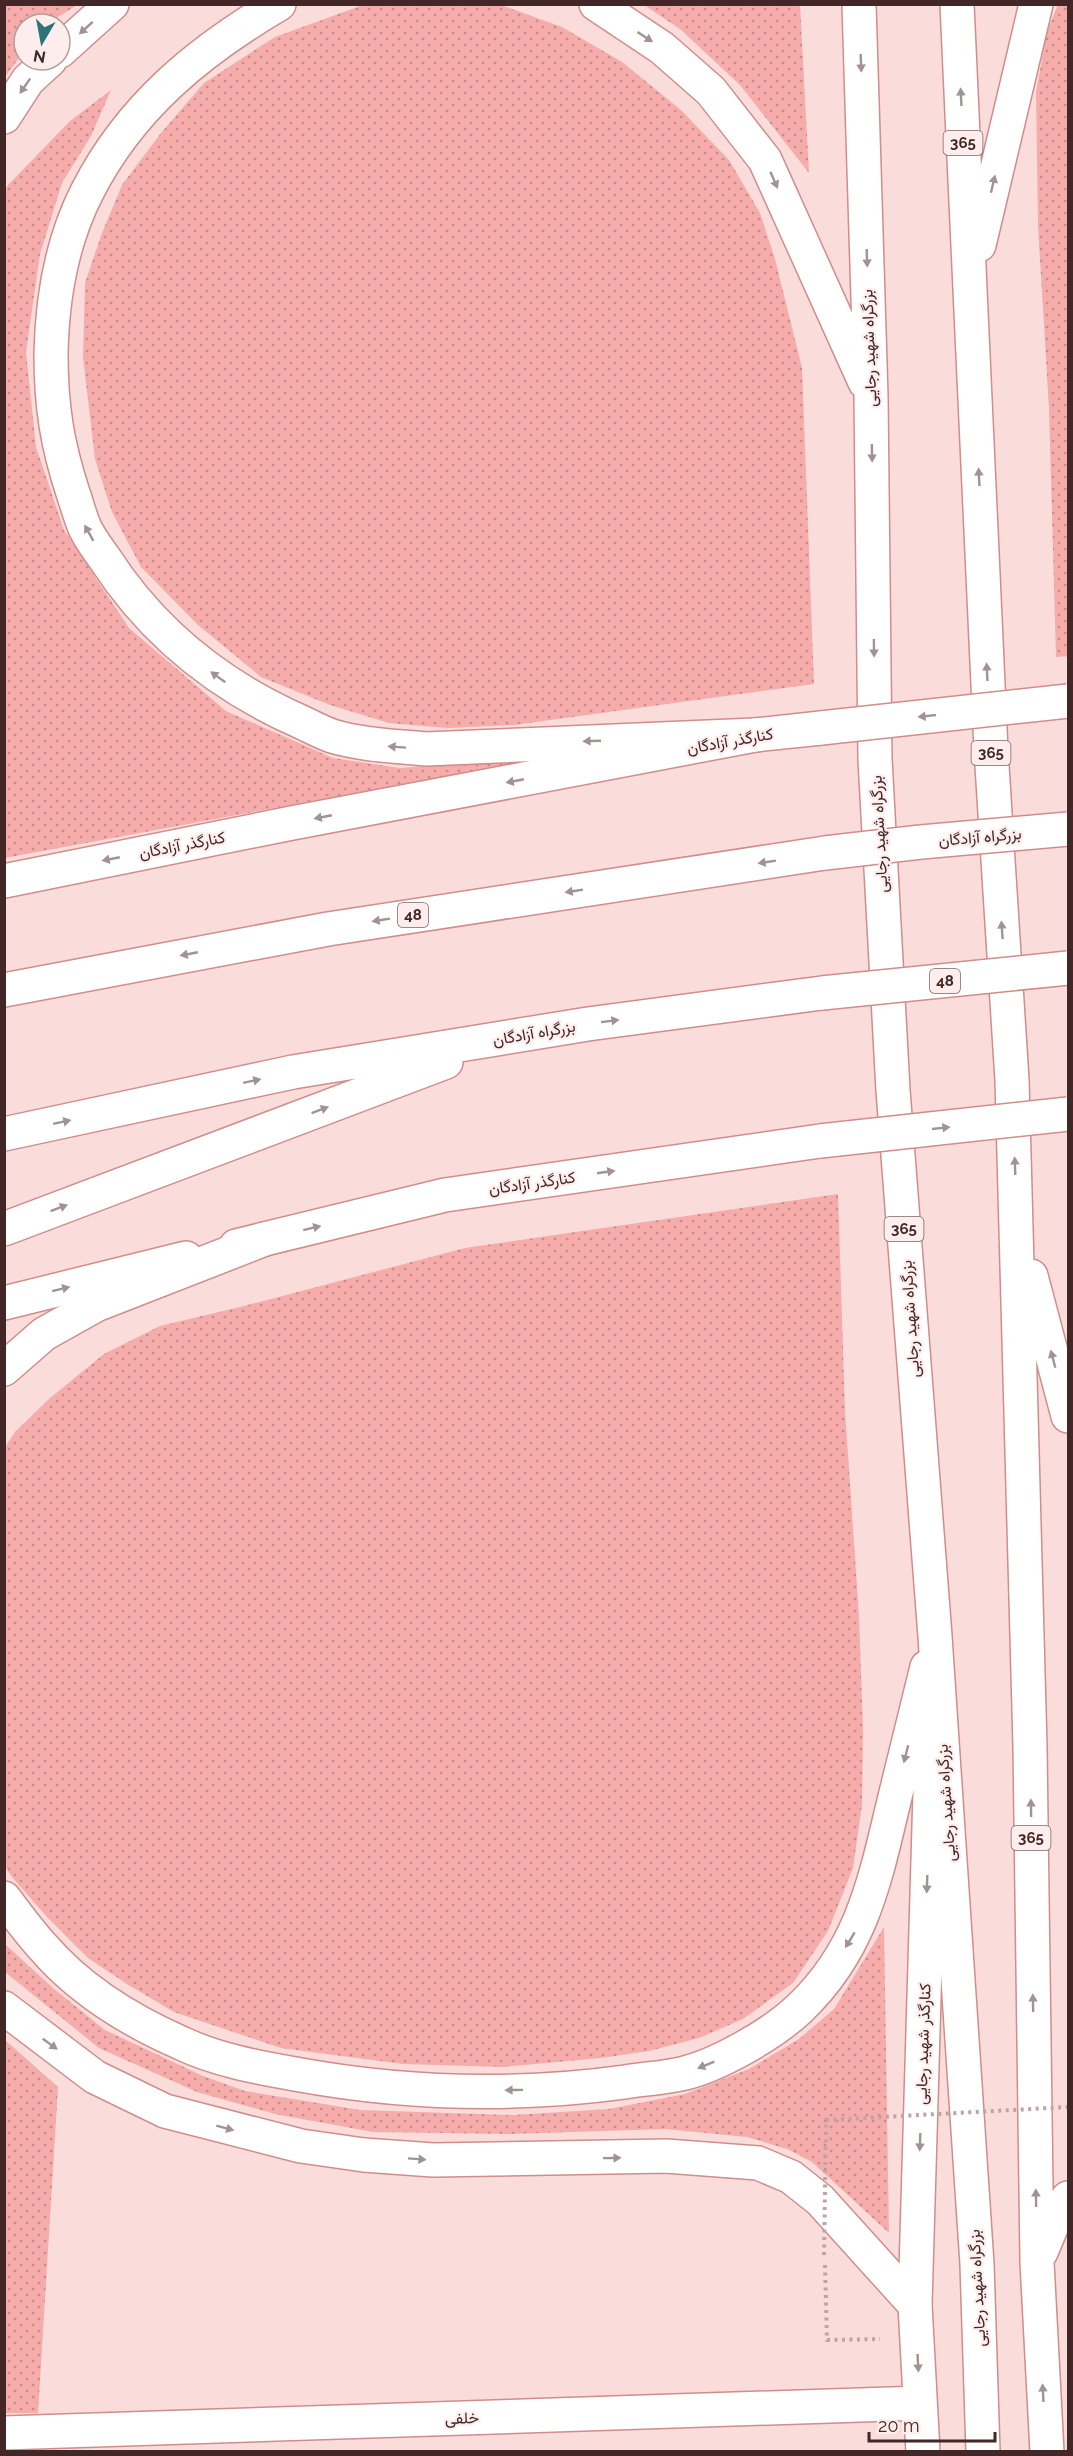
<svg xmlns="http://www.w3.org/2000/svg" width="1073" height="2456" viewBox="0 0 1073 2456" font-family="Raleway,Vazirmatn,sans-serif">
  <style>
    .grass { fill: url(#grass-dots) }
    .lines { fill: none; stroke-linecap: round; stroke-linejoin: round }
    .minor-casing { stroke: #d08d8b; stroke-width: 36 }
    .major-casing { stroke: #d08d8b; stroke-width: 36 }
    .highway-casing { stroke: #d08d8b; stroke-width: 36 }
    .path { stroke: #c0a3a2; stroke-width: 4; stroke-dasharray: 3 4.5; stroke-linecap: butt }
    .minor { stroke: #fff; stroke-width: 33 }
    .major { stroke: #fff; stroke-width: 33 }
    .highway { stroke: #fff; stroke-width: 33 }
    .major-bridge-casing { stroke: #d08d8b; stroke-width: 36; stroke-linecap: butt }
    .highway-bridge-casing { stroke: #d08d8b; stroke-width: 36; stroke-linecap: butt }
    .path-bridge { stroke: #c0a3a2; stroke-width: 4; stroke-dasharray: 3 4.5; stroke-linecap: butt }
    .major-bridge { stroke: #fff; stroke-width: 33 }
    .highway-bridge { stroke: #fff; stroke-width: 33 }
    .oneway { fill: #a09392 }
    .labels { text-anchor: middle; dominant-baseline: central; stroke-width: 4.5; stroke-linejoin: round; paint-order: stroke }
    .shield { fill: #fdeeed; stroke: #7a6362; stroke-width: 1.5 }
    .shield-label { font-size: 15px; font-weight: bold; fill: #422726 }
    .street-label { font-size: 16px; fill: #422726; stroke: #fdeeed }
  </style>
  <defs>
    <pattern id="grass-dots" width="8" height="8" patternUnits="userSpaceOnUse" patternTransform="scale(1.5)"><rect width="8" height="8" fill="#f5acaa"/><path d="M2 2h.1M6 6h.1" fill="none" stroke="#c88c8a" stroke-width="1.8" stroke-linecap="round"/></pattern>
  </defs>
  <rect width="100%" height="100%" fill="#fadddb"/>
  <path class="grass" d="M5,4L77,5L47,24H24V51L5,77Z
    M1058,4L1068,5V656L1056,657L1049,408L1038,226L1036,92L1047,32Z
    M363,5H501L562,27L622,62L681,110L729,160L760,213L775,259L802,368L814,684L514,725L447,728L389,723L330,705L261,677L198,625L141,567L112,512L95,459L83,357L85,283L102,233L122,185L161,133L204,83L275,37Z
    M644,5H800L809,173L740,85L680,29Z
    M111,90L91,136L62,183L40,254L26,352L36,447L64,530L129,628L226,711L333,758L400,768L561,755L5,858L4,192L8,185L70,121Z
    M838,1194L845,1411L859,1616L863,1730L862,1804L853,1868L828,1931L793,1983L743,2019L699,2038L649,2051L601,2058L503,2067L403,2064L281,2048L174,2012L127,1984L88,1958L47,1917L12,1877L4,1865L5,1447L15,1432L50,1398L104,1354L160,1326L244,1306L465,1248Z
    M884,1927L889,2233L812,2162L787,2149L747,2137L665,2129L510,2134L373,2132L275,2114L197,2092L99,2048L5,1972V1944L54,1989L105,2030L203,2076L245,2091L360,2110L513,2115L609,2109L685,2094L749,2069L799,2039L834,2009Z
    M4,2039L58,2087L38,2413H5Z"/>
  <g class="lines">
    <defs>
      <path id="minor" d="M4,2433L920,2403
        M923,2452L915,2305L931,1758"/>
      <path id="major" d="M4,881L292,823L755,735L821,728
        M236,1246L445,1195L820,1141
        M4,1303L186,1258"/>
      <path id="highway" d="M279,4C199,51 130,107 87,192C62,241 52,300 51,354C51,406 57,444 73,493C77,504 80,517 85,528C90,539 98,549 105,559C153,633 218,685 299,721C310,726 321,732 332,736C362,745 395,746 426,749L755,735
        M596,4L662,48L711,91L765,160L865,382
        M859,4L871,396L875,759L893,1090L935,1636L977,2264L983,2452
        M957,4L991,750L1012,1080L1030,1747L1037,2262L1047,2452
        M60,51L112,4
        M4,117L28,80L50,60
        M979,245L1036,4
        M4,990L328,929L825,853
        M4,1134L293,1072L588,1024L822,993
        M4,1229L446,1062
        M1031,1276L1068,1416
        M4,1369L44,1334L96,1305L265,1239
        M4,1898C17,1915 29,1932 43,1947C79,1989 131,2021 181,2043C217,2060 256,2067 295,2074C404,2094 515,2097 625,2082C643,2079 663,2078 681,2074C717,2066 773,2034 800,2008C862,1949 875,1880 894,1801C905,1756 916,1712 927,1667
        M4,2008L95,2077L165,2111L301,2146L364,2155L433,2160L666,2156L758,2163L791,2177L820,2200L915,2305
        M1041,2252L1056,2216L1068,2198"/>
    </defs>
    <use href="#minor" class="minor-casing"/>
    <use href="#major" class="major-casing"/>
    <use href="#highway" class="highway-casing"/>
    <path class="path" d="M825,2265L827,2340L880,2339"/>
    <use href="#minor" class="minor"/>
    <use href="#major" class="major"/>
    <use href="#highway" class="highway"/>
    <defs>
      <path id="major-bridge" d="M821,728L1068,701
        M820,1141L1068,1114"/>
      <path id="highway-bridge" d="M825,853L921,842L1068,829
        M822,993L1068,968"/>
    </defs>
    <use href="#major-bridge" class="major-bridge-casing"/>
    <use href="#highway-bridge" class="highway-bridge-casing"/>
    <path class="path-bridge" d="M824,2255L826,2120L1068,2107"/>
    <use href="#major-bridge" class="major-bridge"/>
    <use href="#highway-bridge" class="highway-bridge"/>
  </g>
  <defs><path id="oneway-solid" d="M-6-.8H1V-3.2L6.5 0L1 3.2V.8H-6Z" transform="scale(1.5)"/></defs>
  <g class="oneway">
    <use href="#oneway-solid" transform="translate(86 28) rotate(138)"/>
    <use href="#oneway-solid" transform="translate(645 37) rotate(33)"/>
    <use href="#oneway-solid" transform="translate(861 63) rotate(88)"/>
    <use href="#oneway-solid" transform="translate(25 86) rotate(125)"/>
    <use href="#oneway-solid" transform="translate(961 97) rotate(-93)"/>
    <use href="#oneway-solid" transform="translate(774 180) rotate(66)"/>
    <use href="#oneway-solid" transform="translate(993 184) rotate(-77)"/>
    <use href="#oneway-solid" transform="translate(867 258) rotate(88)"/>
    <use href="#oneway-solid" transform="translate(872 453) rotate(89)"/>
    <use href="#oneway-solid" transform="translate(979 477) rotate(-93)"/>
    <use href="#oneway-solid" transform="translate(89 533) rotate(-119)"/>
    <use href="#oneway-solid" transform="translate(874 648) rotate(89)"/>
    <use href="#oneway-solid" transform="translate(987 672) rotate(-93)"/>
    <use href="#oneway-solid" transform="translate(218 677) rotate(-144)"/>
    <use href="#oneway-solid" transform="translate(927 716) rotate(174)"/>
    <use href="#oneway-solid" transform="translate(592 741) rotate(178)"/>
    <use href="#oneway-solid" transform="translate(397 747) rotate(-176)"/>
    <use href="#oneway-solid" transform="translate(515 781) rotate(169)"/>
    <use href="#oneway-solid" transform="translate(323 817) rotate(169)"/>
    <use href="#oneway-solid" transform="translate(111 859) rotate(169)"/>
    <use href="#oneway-solid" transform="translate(767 862) rotate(171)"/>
    <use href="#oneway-solid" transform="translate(574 891) rotate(171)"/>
    <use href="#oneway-solid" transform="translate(381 920) rotate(171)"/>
    <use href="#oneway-solid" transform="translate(1002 930) rotate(-94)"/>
    <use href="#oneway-solid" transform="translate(189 954) rotate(169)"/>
    <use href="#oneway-solid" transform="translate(610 1021) rotate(-7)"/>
    <use href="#oneway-solid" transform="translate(252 1081) rotate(-12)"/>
    <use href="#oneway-solid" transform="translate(320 1110) rotate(-21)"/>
    <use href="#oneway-solid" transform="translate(62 1122) rotate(-12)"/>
    <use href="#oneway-solid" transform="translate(941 1128) rotate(-6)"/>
    <use href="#oneway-solid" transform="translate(1015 1166) rotate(-92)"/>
    <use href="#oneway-solid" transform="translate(606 1172) rotate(-8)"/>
    <use href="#oneway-solid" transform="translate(59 1208) rotate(-21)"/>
    <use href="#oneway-solid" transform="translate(312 1228) rotate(-14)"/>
    <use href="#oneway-solid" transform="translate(61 1289) rotate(-14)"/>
    <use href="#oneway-solid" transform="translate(1053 1359) rotate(-105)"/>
    <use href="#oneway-solid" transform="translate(906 1754) rotate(104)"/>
    <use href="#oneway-solid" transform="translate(1031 1808) rotate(-91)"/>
    <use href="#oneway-solid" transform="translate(927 1884) rotate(92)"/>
    <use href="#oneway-solid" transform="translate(850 1940) rotate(121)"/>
    <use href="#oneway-solid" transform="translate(1033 2003) rotate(-91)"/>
    <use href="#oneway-solid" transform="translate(50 2044) rotate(36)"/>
    <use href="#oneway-solid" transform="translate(706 2065) rotate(158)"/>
    <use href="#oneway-solid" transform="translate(514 2090) rotate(179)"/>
    <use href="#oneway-solid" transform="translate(225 2128) rotate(15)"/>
    <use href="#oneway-solid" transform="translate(920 2142) rotate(92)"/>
    <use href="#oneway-solid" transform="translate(612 2158) rotate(-1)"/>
    <use href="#oneway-solid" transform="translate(417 2159) rotate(4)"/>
    <use href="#oneway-solid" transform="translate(1036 2198) rotate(-91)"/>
    <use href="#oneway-solid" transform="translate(918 2363) rotate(87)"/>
    <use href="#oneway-solid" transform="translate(1043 2393) rotate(-93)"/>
  </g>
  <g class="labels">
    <g class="shield">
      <rect x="943.5" y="131" width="39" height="24" rx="4.5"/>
      <rect x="971.5" y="741" width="39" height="24" rx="4.5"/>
      <rect x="398" y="903" width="30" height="24" rx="4.5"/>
      <rect x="930" y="969" width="30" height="24" rx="4.5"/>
      <rect x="884.5" y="1217" width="39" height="24" rx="4.5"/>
      <rect x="1011.5" y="1826" width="39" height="24" rx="4.5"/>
    </g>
    <g class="shield-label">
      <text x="963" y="143">365</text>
      <text x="991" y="753">365</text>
      <text x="413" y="915">48</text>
      <text x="945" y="981">48</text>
      <text x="904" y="1229">365</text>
      <text x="1031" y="1838">365</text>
    </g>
    <g class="street-label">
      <text transform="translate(869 348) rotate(-92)">بزرگراه شهید رجایی</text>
      <text transform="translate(730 741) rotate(-10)">کنارگذر آزادگان</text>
      <text transform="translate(879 834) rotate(-93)">بزرگراه شهید رجایی</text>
      <text transform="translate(980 837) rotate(-5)">بزرگراه آزادگان</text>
      <text transform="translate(182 845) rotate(-11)">کنارگذر آزادگان</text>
      <text transform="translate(534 1033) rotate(-10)">بزرگراه آزادگان</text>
      <text transform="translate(532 1183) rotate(-8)">کنارگذر آزادگان</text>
      <text transform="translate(910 1319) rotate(-94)">بزرگراه شهید رجایی</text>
      <text transform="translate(946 1803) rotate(-94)">بزرگراه شهید رجایی</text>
      <text transform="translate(923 2044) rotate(-88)">کنارگذر شهید رجایی</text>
      <text transform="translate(977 2288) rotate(-93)">بزرگراه شهید رجایی</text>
      <text transform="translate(462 2418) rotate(-2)">خلفی</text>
    </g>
  </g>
  <rect width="1073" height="2456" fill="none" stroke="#422726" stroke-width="12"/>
  <g transform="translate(42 42) rotate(190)"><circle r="28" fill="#fdeeed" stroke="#b29e9d" stroke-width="1.5"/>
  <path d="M0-4.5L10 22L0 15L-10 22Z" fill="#2b7579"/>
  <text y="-9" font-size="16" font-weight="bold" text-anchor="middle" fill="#422726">N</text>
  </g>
  <path d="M869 2432v9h126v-9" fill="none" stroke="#422726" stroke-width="3"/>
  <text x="878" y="2432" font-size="18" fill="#422726" stroke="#fdeeed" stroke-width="4.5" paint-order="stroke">20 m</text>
</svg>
